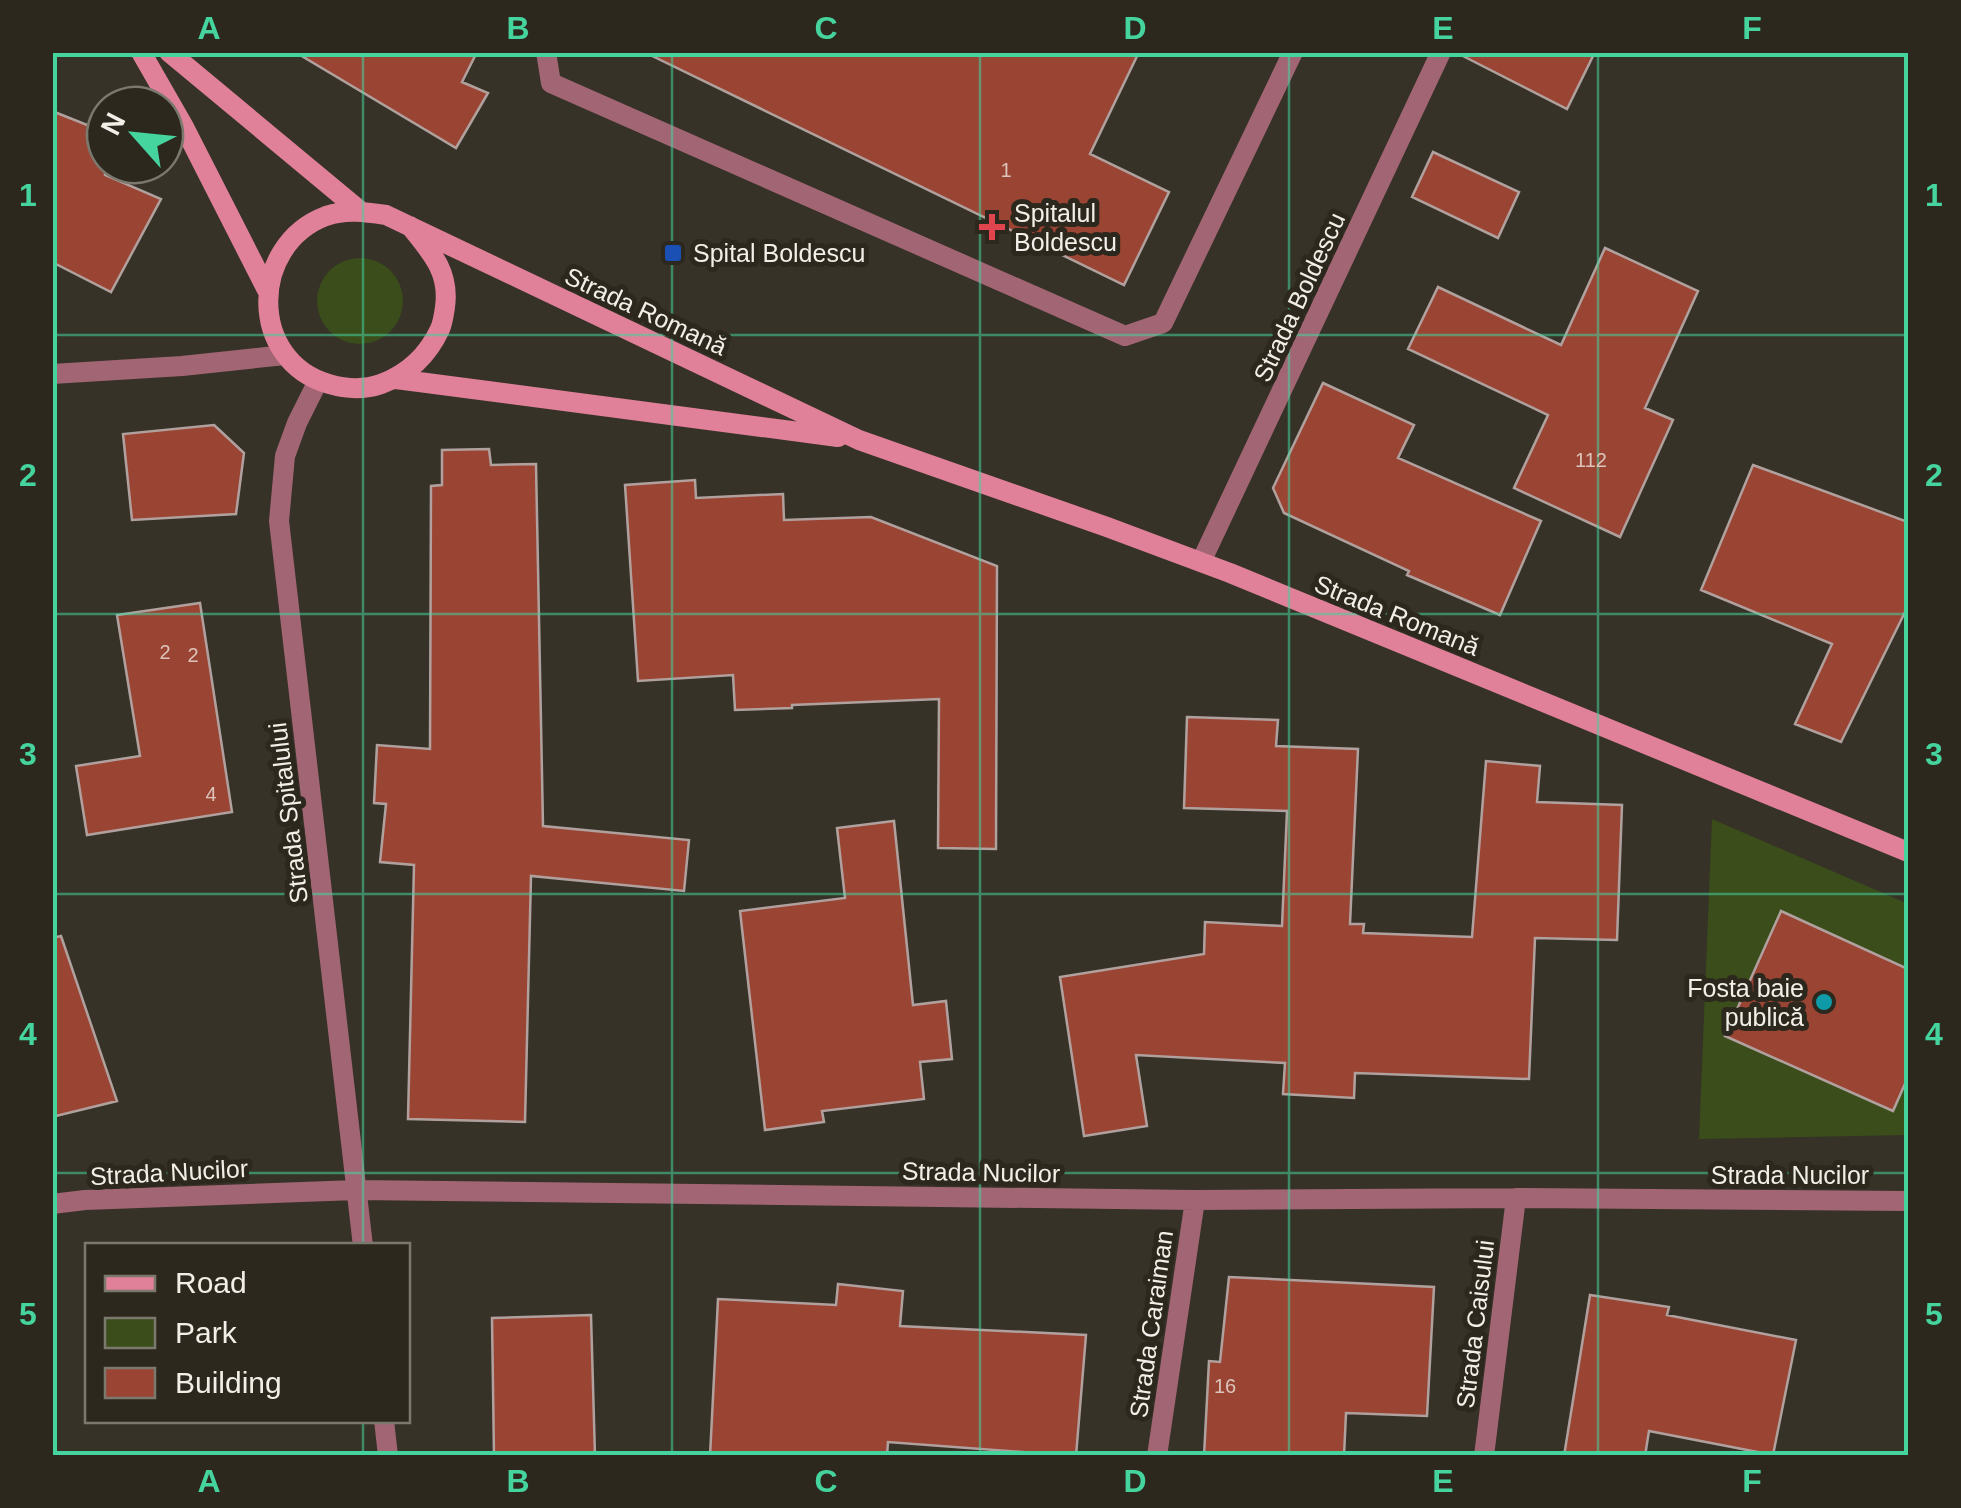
<svg xmlns="http://www.w3.org/2000/svg" width="1961" height="1508" viewBox="0 0 1961 1508" font-family="Arial,sans-serif">
  <style>
    .green { fill: #3a4d1a }
    .building { fill: #9a4433; stroke: #b1a19e; stroke-width: 2.5 }
    .lines { fill: none; stroke-linecap: round; stroke-linejoin: round }
    .lane { stroke: #a26574; stroke-width: 20 }
    .street { stroke: #a26574; stroke-width: 20 }
    .secondary { stroke: #e08099; stroke-width: 20 }
    .grid { fill: none; stroke: #45d49e; stroke-width: 2.5; stroke-opacity: 0.55 }
    .health-dot { fill: #e0444e; stroke: #2c281d; stroke-width: 4 }
    .transit-dot { fill: #1a4fb4; stroke: #2c281d; stroke-width: 4 }
    .culture-dot { fill: #0f9aa8; stroke: #2c281d; stroke-width: 4 }
    .labels { text-anchor: middle; dominant-baseline: central; stroke-width: 10; stroke-linejoin: round; paint-order: stroke }
    .number-label { font-size: 20px; fill: #dcc4bb }
    .poi-label { font-size: 25px; fill: #f2efe8; stroke: #2c281d; text-anchor: start }
    .street-label { font-size: 25px; fill: #f2efe8; stroke: #2c281d }
    .neatline { fill: none; stroke: #45d49e; stroke-width: 4 }
    .grid-label { font-size: 32px; text-anchor: middle; font-weight: bold; fill: #45d49e }
  </style>
  <rect width="100%" height="100%" fill="#363227"/>
  <path class="green" d="M317 301a43 43 0 1 1 86 0a43 43 0 1 1-86 0Z
    M1712,819L1908,904V1135L1699,1139Z"/>
  <path class="building" d="M295,52H477L462,82L488,93L456,148Z
    M644,52H1139L1090,154L1169,192L1124,285Z
    M1455,52H1595L1567,109Z
    M52,111L105,132V175L161,199L111,292L52,262Z
    M1433,152L1519,192L1498,238L1412,197Z
    M1605,248L1698,291L1645,408L1673,420L1620,537L1514,488L1548,415L1408,349L1438,287L1561,345Z
    M1323,383L1414,425L1398,458L1541,521L1500,615L1407,575L1409,571L1284,513L1273,488Z
    M214,425L244,453L236,514L132,520L123,434Z
    M489,449L491,465L536,464L543,826L689,840L684,891L531,876L525,1122L408,1119L414,865L380,862L386,804L374,803L377,745L430,749L431,486L442,485V450Z
    M1753,465L1908,522V606L1841,742L1795,724L1832,644L1701,590Z
    M695,480L696,498L783,494L784,520L871,517L997,566L996,849L938,848L939,699L792,705V708L735,710L733,675L638,681L625,485Z
    M200,603L232,812L87,835L76,766L140,756L117,615Z
    M1187,717L1278,720L1276,746L1358,749L1350,924H1364L1363,933L1472,937L1486,761L1540,766L1537,802L1622,805L1617,940L1535,938L1529,1079L1355,1073L1354,1098L1283,1094L1285,1063L1136,1055L1147,1126L1084,1136L1060,977L1204,954L1205,922L1282,926L1287,811L1184,808Z
    M894,821L913,1005L946,1001L952,1059L920,1062L924,1099L822,1111L824,1122L765,1130L740,911L845,898L837,828Z
    M1781,911L1908,969V1077L1893,1111L1725,1036Z
    M61,936L117,1101L52,1117V938Z
    M1229,1277L1434,1287L1427,1416L1346,1413L1344,1456H1204L1209,1361L1220,1362Z
    M838,1284L903,1291L900,1326L1086,1335L1076,1456L888,1442L887,1456H710L718,1299L836,1305Z
    M1590,1295L1669,1307L1667,1315L1796,1340L1773,1455L1649,1431L1645,1456H1564Z
    M591,1315L595,1456H494L492,1318Z"/>
  <g class="lines">
    <path class="lane" d="M546,52L551,83L1125,336L1163,323L1293,52"/>
    <path class="street" d="M52,374L182,366L285,355
      M318,381L297,423L285,456L279,521L363,1246
      M1201,562L1441,52
      M52,1204L85,1200L356,1190L1195,1200L1516,1198L1908,1201
      M384,1420L388,1456
      M1157,1456L1195,1200
      M1484,1456L1516,1198"/>
    <path class="secondary" d="M141,52L184,127L267,290
      M169,52L359,210
      M410,226C431,252 450,272 445,307C444,314 443,322 440,329C428,355 408,374 381,384C364,390 346,389 329,384C248,361 249,245 326,216C346,209 366,212 386,215L859,440L1107,527L1230,573L1908,852
      M396,379L838,437"/>
  </g>
  <path class="grid" d="M363,52V1246M672,52V1456M980,52V1456M1289,52V1456M1598,52V1456M52,335H1908M52,614H1908M52,894H1908M52,1173H1908M363,1420V1456"/>
  <path class="health-dot" d="M987 212h10v10h10v10h-10v10h-10v-10h-10v-10h10z"/>
  <rect class="transit-dot" x="663" y="243" width="20" height="20" rx="5"/>
  <circle class="culture-dot" cx="1824" cy="1002" r="10"/>
  <g class="labels">
    <g class="number-label">
      <text x="1006" y="170">1</text>
      <text x="1591" y="460">112</text>
      <text x="165" y="652">2</text>
      <text x="193" y="655">2</text>
      <text x="211" y="794">4</text>
      <text x="1225" y="1386">16</text>
    </g>
    <g class="poi-label">
      <text x="1014" y="213">Spitalul<tspan x="1014" dy="29">Boldescu</tspan></text>
      <text x="693" y="253">Spital Boldescu</text>
      <text x="1804" y="988" text-anchor="end">Fosta baie<tspan x="1804" dy="29">publică</tspan></text>
    </g>
    <g class="street-label">
      <text transform="translate(1299 297) rotate(-65)">Strada Boldescu</text>
      <text transform="translate(646 311) rotate(25)">Strada Romană</text>
      <text transform="translate(1397 615) rotate(22)">Strada Romană</text>
      <text transform="translate(288 813) rotate(-97)">Strada Spitalului</text>
      <text transform="translate(169 1172) rotate(-3)">Strada Nucilor</text>
      <text transform="translate(981 1172) rotate(1)">Strada Nucilor</text>
      <text x="1790" y="1175">Strada Nucilor</text>
      <text transform="translate(1151 1324) rotate(-82)">Strada Caraiman</text>
      <text transform="translate(1475 1324) rotate(-83)">Strada Caisului</text>
    </g>
  </g>
  <rect width="1961" height="1508" fill="none" stroke="#2c281d" stroke-width="110"/>
  <rect x="85" y="1243" width="325" height="180" fill="#2c281d" stroke="#7b786e" stroke-width="2.5"/>
  <rect x="105" y="1276" width="50" height="15" fill="#e08099" stroke="#7b786e" stroke-width="2.5"/>
  <text x="175" y="1293" font-size="30" fill="#f2efe8">Road</text>
  <rect x="105" y="1318" width="50" height="30" fill="#3a4d1a" stroke="#7b786e" stroke-width="2.5"/>
  <text x="175" y="1343" font-size="30" fill="#f2efe8">Park</text>
  <rect x="105" y="1368" width="50" height="30" fill="#9a4433" stroke="#7b786e" stroke-width="2.5"/>
  <text x="175" y="1393" font-size="30" fill="#f2efe8">Building</text>
  <g transform="translate(135 135) rotate(297)"><circle r="48" fill="#2c281d" stroke="#7b786e" stroke-width="2.5"/>
  <path d="M0-8L18 38L0 25L-18 38Z" fill="#45d49e"/>
  <text y="-15" font-size="28" font-weight="bold" text-anchor="middle" fill="#f2efe8">N</text>
  </g>
  <rect x="55" y="55" width="1851" height="1398" class="neatline"/>
  <g class="grid-label">
    <text x="209" y="39">A</text>
    <text x="518" y="39">B</text>
    <text x="826" y="39">C</text>
    <text x="1135" y="39">D</text>
    <text x="1443" y="39">E</text>
    <text x="1752" y="39">F</text>
    <text x="28" y="206">1</text>
    <text x="1934" y="206">1</text>
    <text x="28" y="486">2</text>
    <text x="1934" y="486">2</text>
    <text x="28" y="765">3</text>
    <text x="1934" y="765">3</text>
    <text x="28" y="1045">4</text>
    <text x="1934" y="1045">4</text>
    <text x="28" y="1325">5</text>
    <text x="1934" y="1325">5</text>
    <text x="209" y="1492">A</text>
    <text x="518" y="1492">B</text>
    <text x="826" y="1492">C</text>
    <text x="1135" y="1492">D</text>
    <text x="1443" y="1492">E</text>
    <text x="1752" y="1492">F</text>
  </g>
</svg>
